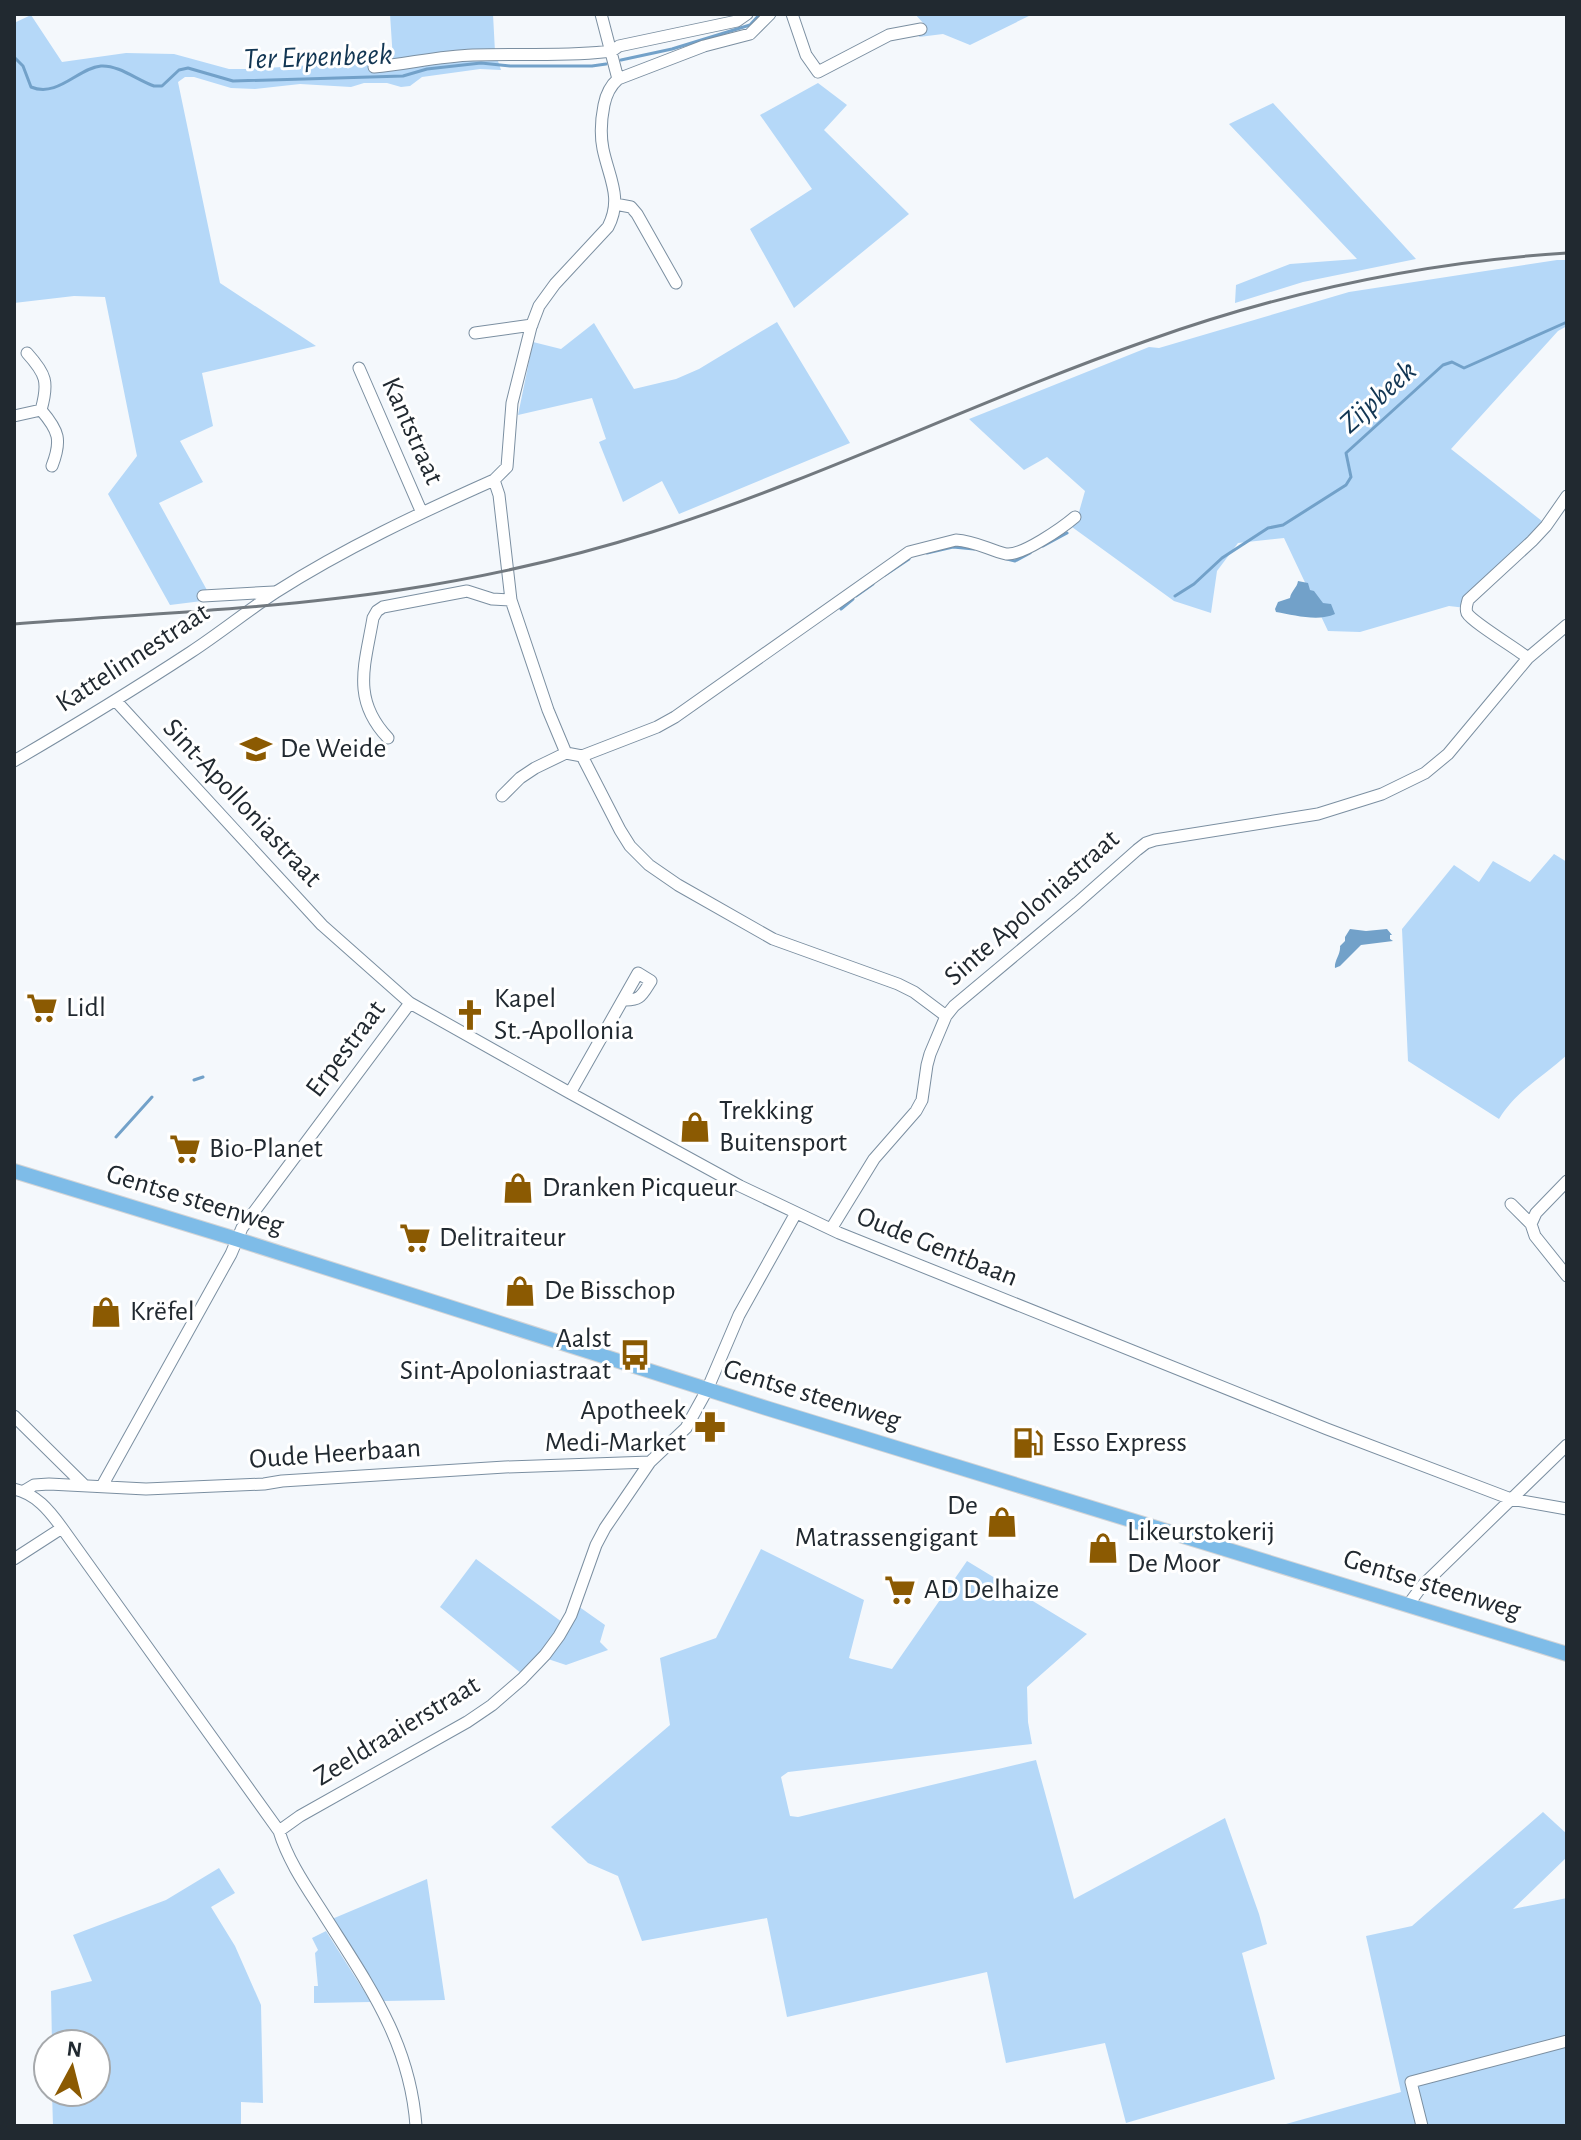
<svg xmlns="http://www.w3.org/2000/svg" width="1581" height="2140" viewBox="0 0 1581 2140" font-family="'Alegreya Sans',sans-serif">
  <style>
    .green { fill: #b5d8f8 }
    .water { fill: #72a1c9 }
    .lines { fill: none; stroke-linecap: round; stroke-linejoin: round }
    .stream { stroke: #72a1c9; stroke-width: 3 }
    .minor-casing { stroke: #7b8fa1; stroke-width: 13 }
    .major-casing { stroke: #d3d4d6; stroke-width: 16 }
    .minor { stroke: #fff; stroke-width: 11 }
    .major { stroke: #7ebce8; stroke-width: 14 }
    .rail { stroke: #72797f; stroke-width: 3 }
    .labels { text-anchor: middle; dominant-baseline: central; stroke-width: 6; stroke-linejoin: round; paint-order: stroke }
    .street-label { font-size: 28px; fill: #212930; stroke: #fff }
    .poi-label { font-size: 28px; fill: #212930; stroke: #fff; text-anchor: start }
    .water-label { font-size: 30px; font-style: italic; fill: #123653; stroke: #fff }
  </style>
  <rect width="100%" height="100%" fill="#f4f8fc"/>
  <path class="green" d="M390,14H493L495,52L501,70L480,69L422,77L410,86L401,87L387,83H364L351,87L300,84L255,89L231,88L194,77H185L178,82L220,283L316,346L202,373L213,426L180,441L203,482L159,503L208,592L201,593L202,601L170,605L108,494L137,456L105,297L74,296L14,303V23L31,15L62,62L126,53L174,54L229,69H248L393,60Z
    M915,14H1033L970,45L943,34L919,37L924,24Z
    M818,83L847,105L824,130L909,214L794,308L750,229L812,189L760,115Z
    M1273,103L1416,259L1303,282L1235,303L1236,285L1290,264L1357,259L1229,124Z
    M1557,260H1567V326L1558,331L1451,449L1547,525L1466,608L1449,606L1360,632L1328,631L1284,538L1238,543L1217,571L1211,613L1174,601L1072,527L1079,512L1085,491L1047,457L1024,470L969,419L1149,347L1159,348L1349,292Z
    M777,322L850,443L679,514L662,481L623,502L599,442L606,439L592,398L518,415L533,342L561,349L594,323L634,389L676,379L699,369Z
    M1554,854L1567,862V1055C1544,1076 1516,1091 1499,1119L1408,1061L1402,929L1454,865L1479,882L1493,861L1530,882Z
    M761,1549L864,1600L849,1658L852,1659L892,1669L967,1561L1087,1634L1027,1687L1028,1722L1032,1744L788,1772L781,1777L790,1816L798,1817L1036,1760L1074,1899L1225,1818L1259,1914L1267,1944L1242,1953L1275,2079L1126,2123L1105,2043L1006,2063L987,1972L787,2017L767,1918L642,1941L618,1876L588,1863L551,1827L670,1725L660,1658L716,1638Z
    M476,1559L562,1622L538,1656L522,1674L440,1607Z
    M578,1606L605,1625L600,1642L608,1650L566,1665L548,1659Z
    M1543,1812L1567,1834V1857L1513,1909L1567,1898V2126H1286V2124L1401,2092L1366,1936L1412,1926Z
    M219,1868L235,1893L211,1907L235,1946L261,2005L263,2103L241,2102V2126H53L52,2092H96V2044H52L51,1991L92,1981L73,1935L166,1900Z
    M427,1879L445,2000L384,2001L332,1919Z
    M326,1931L371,2002L314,2003V1986H318L315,1953L318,1950L312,1938Z"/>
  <path class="water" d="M1298,581L1308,583L1310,590L1314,591L1323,603L1331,604L1335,614C1318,622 1294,615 1276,612L1275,609L1278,602L1290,598C1291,591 1297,588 1298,581Z
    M1350,929L1366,931L1387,929L1392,935H1390V939L1393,941L1361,945L1340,966L1335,968C1334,961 1341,954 1340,946L1345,941V937Z"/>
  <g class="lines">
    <path class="stream" d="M14,57L23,66L31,87C58,98 78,68 101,66C119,65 137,80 154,86H162L179,70L188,68L233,81L403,76L427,69L481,63L510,66H592L606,64
      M621,60L672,49L750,25L760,14
      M1043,546L1067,533
      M927,553L953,547L974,549
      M1007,559L1015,561L1030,553
      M885,575L909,559
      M856,596L873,584
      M1175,596L1194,584L1222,558L1268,528L1283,525L1346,485L1351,477L1346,453L1443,365L1452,362L1464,368L1567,322
      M841,609L853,599
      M194,1080L203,1077
      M116,1137L152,1097"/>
    <defs>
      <path id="minor" d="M601,14L618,79
        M792,14L806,55L818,72L889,35L921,29
        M374,67C407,64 440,56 473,55C520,53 566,57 612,51L619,46L737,21L747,14
        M615,204L631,207L637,214L676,283
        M475,333L532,325
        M359,368L422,513
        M41,410C59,431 62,440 52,466
        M14,416L41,410C49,382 46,374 27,353
        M203,596L274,592
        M1528,658C1517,649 1472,622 1467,613C1465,608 1467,605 1468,600L1532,541L1546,526L1567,496
        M116,701L322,925L410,1003L570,1093L740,1186L839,1233L1327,1429L1511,1499L1567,1509
        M388,738C351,699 365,665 373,618L377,611L383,607L467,591L492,599L511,600
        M582,756L566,753L548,710L511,600L499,495L494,480L507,467L512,403L531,327L539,306L555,284L608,227C623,198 609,178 603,149C600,134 601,120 604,105C606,95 610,86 618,79L704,46L750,34L770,14
        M582,756L657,727L675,717L909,552L956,540C975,541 989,550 1006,554C1022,556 1062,528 1075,517
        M582,756L620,830L630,846L649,865L678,885L773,939L898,984L914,992L946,1016
        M14,761C74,726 133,690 191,652C220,633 247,611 276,592C345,548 420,513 494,480
        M502,796L520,778L535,768L566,753
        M570,1093L638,973L651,981C642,995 641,1001 623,1000
        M1511,1204L1531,1224L1535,1236L1567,1276
        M1531,1224L1536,1213L1567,1181
        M831,1229L874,1159L916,1111L922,1100L927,1065L930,1054L946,1016L954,1006L1077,903L1137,850L1146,843L1155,840L1318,814L1382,794L1425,773L1448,754L1528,658L1567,625
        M14,1416L84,1485
        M102,1486L231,1254L242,1228L410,1003
        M14,1489C36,1494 49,1510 62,1528L279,1831C288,1861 307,1888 323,1913C367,1983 410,2041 416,2126
        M24,1491L34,1485L49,1484L146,1489L264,1484L282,1481L505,1467L650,1462
        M14,1559L62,1528
        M1408,1605L1422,1586L1567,1445
        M279,1831L300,1816L467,1722L492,1705L522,1679L545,1655L559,1636L571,1615L596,1545L605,1528L650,1462L686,1428L707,1390L739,1315L796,1213
        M1422,2126L1411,2082L1567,2041"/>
      <path id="major" d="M14,1171L236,1239L766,1408L1567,1654"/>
    </defs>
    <use href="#minor" class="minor-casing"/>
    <use href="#major" class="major-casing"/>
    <use href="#minor" class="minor"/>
    <use href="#major" class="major"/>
    <path class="rail" d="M14,624C143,614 273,609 400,590C485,577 570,558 652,532C821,478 981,399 1149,340C1284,292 1425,262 1567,253"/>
  </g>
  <defs>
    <symbol id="school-bare" viewBox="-9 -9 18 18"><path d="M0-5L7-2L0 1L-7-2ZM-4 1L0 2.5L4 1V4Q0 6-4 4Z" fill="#8b5a02" stroke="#fff" stroke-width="2.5" paint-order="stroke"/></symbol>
    <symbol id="supermarket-bare" viewBox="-9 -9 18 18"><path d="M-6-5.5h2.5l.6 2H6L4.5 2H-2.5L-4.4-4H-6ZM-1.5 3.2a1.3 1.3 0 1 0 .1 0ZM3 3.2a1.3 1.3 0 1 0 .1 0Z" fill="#8b5a02" stroke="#fff" stroke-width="2.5" paint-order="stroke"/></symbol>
    <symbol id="church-bare" viewBox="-9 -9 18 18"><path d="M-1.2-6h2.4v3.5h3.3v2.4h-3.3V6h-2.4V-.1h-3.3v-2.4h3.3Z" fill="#8b5a02" stroke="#fff" stroke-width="2.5" paint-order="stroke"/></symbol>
    <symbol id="shop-bare" viewBox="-9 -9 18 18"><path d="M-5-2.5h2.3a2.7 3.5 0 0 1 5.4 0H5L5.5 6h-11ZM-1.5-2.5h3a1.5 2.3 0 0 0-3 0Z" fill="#8b5a02" stroke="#fff" stroke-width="2.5" paint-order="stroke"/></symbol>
    <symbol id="bus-bare" viewBox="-9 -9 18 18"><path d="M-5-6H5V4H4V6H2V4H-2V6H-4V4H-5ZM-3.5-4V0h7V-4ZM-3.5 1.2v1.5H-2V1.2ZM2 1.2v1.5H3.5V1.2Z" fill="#8b5a02" stroke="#fff" stroke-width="2.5" paint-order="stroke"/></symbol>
    <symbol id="pharmacy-bare" viewBox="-9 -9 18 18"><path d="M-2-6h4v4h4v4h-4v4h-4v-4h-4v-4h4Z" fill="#8b5a02" stroke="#fff" stroke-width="2.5" paint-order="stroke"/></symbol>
    <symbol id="fuel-bare" viewBox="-9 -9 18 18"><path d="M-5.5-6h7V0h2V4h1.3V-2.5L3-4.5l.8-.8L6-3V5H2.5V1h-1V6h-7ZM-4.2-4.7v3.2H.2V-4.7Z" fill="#8b5a02" stroke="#fff" stroke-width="2.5" paint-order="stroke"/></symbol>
  </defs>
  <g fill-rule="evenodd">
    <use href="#school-bare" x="234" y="727" width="44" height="44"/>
    <use href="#supermarket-bare" x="20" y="986" width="44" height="44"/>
    <use href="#church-bare" x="448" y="993" width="44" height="44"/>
    <use href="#shop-bare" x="673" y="1105" width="44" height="44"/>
    <use href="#supermarket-bare" x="163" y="1127" width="44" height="44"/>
    <use href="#shop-bare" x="496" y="1166" width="44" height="44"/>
    <use href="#supermarket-bare" x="393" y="1216" width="44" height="44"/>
    <use href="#shop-bare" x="498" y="1269" width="44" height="44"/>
    <use href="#shop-bare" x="84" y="1290" width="44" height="44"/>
    <use href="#bus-bare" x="613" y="1333" width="44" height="44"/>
    <use href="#pharmacy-bare" x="688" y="1405" width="44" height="44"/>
    <use href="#fuel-bare" x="1006" y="1421" width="44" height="44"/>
    <use href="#shop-bare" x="980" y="1500" width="44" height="44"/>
    <use href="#shop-bare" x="1081" y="1526" width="44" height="44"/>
    <use href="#supermarket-bare" x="878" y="1568" width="44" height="44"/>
  </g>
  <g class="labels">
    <g class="street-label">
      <text transform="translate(412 431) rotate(66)">Kantstraat</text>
      <text transform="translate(133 658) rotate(-33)">Kattelinnestraat</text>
      <text transform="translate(242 803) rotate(47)">Sint-Apolloniastraat</text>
      <text transform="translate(1032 908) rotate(-41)">Sinte Apoloniastraat</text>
      <text transform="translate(346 1049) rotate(-53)">Erpestraat</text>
      <text transform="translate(195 1200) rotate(17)">Gentse steenweg</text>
      <text transform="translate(937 1247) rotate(22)">Oude Gentbaan</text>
      <text transform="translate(812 1395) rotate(17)">Gentse steenweg</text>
      <text transform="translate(335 1454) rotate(-4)">Oude Heerbaan</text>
      <text transform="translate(1432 1585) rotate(17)">Gentse steenweg</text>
      <text transform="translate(397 1731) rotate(-31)">Zeeldraaierstraat</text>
    </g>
    <g class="poi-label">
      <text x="280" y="749">De Weide</text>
      <text x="494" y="999">Kapel<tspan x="494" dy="32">St.-Apollonia</tspan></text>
      <text x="66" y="1008">Lidl</text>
      <text x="719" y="1111">Trekking<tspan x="719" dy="32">Buitensport</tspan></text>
      <text x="209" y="1149">Bio-Planet</text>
      <text x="542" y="1188">Dranken Picqueur</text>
      <text x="439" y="1238">Delitraiteur</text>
      <text x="544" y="1291">De Bisschop</text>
      <text x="130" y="1312">Krëfel</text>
      <text x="611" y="1339" text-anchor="end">Aalst<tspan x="611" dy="32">Sint-Apoloniastraat</tspan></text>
      <text x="686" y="1411" text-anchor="end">Apotheek<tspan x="686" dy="32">Medi-Market</tspan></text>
      <text x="1052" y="1443">Esso Express</text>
      <text x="978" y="1506" text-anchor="end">De<tspan x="978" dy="32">Matrassengigant</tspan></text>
      <text x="1127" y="1532">Likeurstokerij<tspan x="1127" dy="32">De Moor</tspan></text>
      <text x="924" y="1590">AD Delhaize</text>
    </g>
    <g class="water-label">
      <text transform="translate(318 57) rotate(-2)">Ter Erpenbeek</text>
      <text transform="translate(1378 397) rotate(-42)">Zijpbeek</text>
    </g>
  </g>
  <rect width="1581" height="2140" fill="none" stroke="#212930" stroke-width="32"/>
  <g transform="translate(72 2068) rotate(7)"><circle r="38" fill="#ffffff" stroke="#a6a9ac" stroke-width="2"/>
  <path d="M0-6L14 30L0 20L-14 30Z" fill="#8b5a02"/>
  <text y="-12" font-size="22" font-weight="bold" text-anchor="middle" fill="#212930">N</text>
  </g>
</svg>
